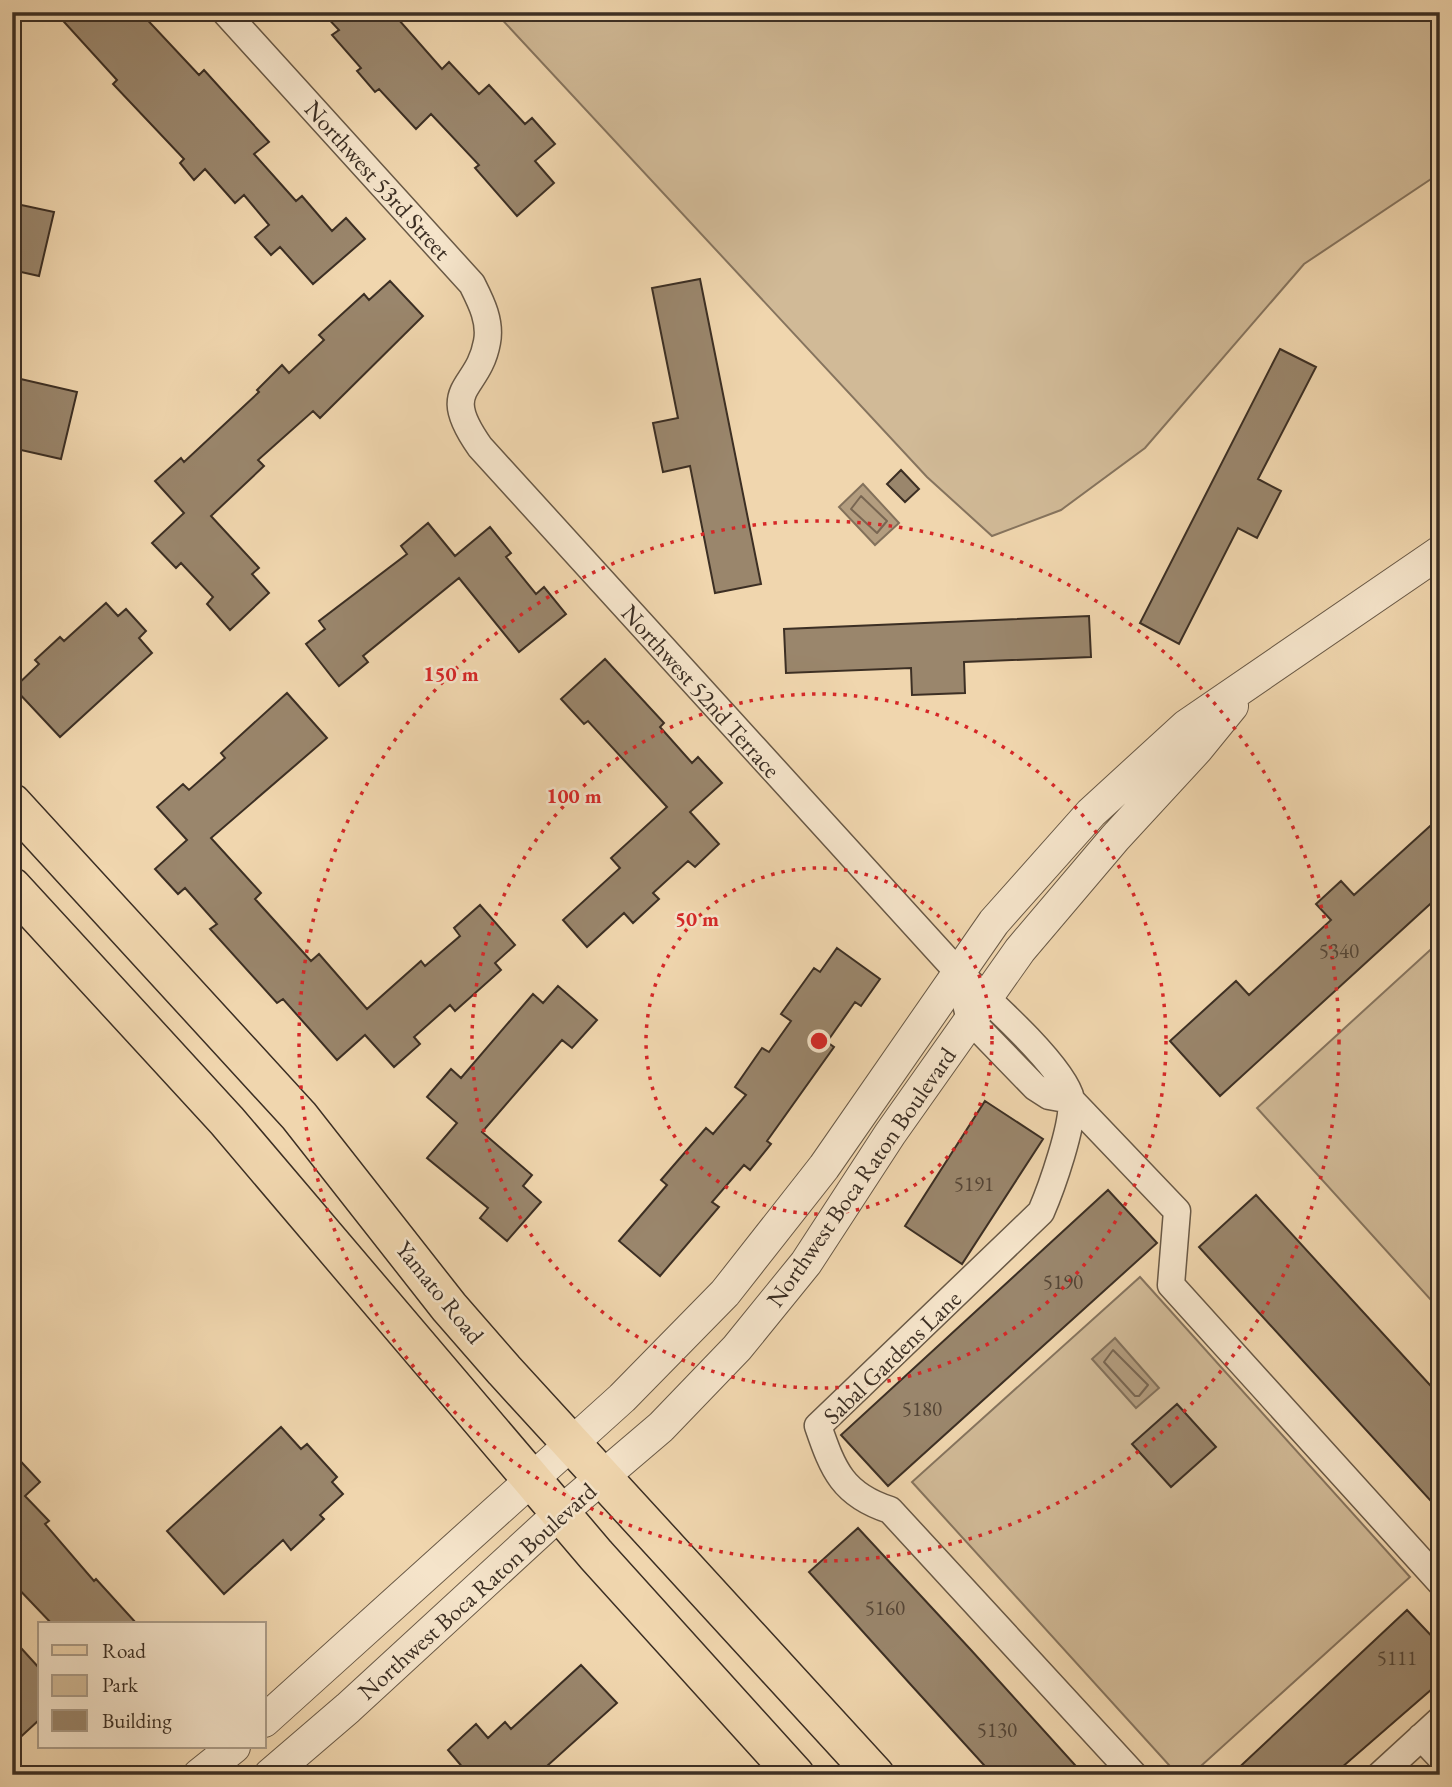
<svg xmlns="http://www.w3.org/2000/svg" width="1452" height="1787" viewBox="0 0 1452 1787" font-family="'EB Garamond',serif">
  <style>
    .green { fill: #d1ba97; stroke: #86745e; stroke-width: 2 }
    .water { fill: #b39d7f; stroke: #83715b; stroke-width: 2 }
    .lines { fill: none; stroke-linecap: round; stroke-linejoin: round }
    .shore { stroke: #786652; stroke-width: 2 }
    .building { fill: #9a866c; stroke: #3c2f24; stroke-width: 2 }
    .minor-casing { stroke: #695946; stroke-width: 29 }
    .tertiary-casing { stroke: #695946; stroke-width: 34 }
    .primary-casing { stroke: #3c2f24; stroke-width: 41 }
    .minor { stroke: #f5e4ca; stroke-width: 26 }
    .tertiary { stroke: #f5e4ca; stroke-width: 32 }
    .primary { stroke: #f0d6ae; stroke-width: 38 }
    .ring { fill: none; stroke: #d62828; stroke-width: 3.5; stroke-dasharray: 3.5 7 }
    .labels { text-anchor: middle; dominant-baseline: central; stroke-width: 5; stroke-linejoin: round; paint-order: stroke }
    .number-label { font-size: 21px; fill: #544536 }
    .street-label { font-size: 24px; fill: #3c2f24; stroke: #f5e4ca }
    .centre { fill: #d62828; stroke: #f5e4ca; stroke-width: 3.5 }
    .ring-label { font-size: 21px; text-anchor: middle; font-weight: bold; fill: #d62828; stroke: #f5e4ca; stroke-width: 5; stroke-linejoin: round; paint-order: stroke }
  </style>
  <rect width="100%" height="100%" fill="#f0d6ae"/>
  <filter id="stains"><feTurbulence type="fractalNoise" baseFrequency=".00286" numOctaves="4"/><feColorMatrix values="0 0 0 0 .2 0 0 0 0 .09 0 0 0 0 .02 0 0 0 .5 -.17"/></filter>
  <radialGradient id="worn" r=".72"><stop offset=".6" stop-color="#630" stop-opacity="0"/><stop offset="1" stop-color="#630" stop-opacity=".3"/></radialGradient>
  <path class="green" d="M495,12H1440V173L1304,264L1145,448L1061,510L992,536L927,477Z
    M1440,941V1310L1257,1108Z
    M1140,1277L1410,1577L1191,1775H1178L912,1482Z"/>
  <path class="water" d="M863,484L899,523L875,545L839,507Z
    M1115,1338L1159,1388L1136,1408L1092,1359Z"/>
  <g class="lines">
    <path class="shore" d="M861,496L887,521L877,533L851,509Z
      M1113,1350L1148,1385L1139,1396H1135L1104,1362Z"/>
  </g>
  <path class="building" d="M55,12H140L199,75L204,70L269,142L254,154L296,201L302,196L332,231L346,218L365,239L313,284L280,247L271,255L255,237L269,225L244,195L235,203L205,169L194,180L180,163L184,159L113,84L117,80Z
    M322,12H392L442,69L449,62L479,94L489,85L525,124L532,118L555,144L535,161L554,183L517,216L475,168L479,165L431,114L416,129L379,89L375,92L357,71L361,68L332,35L339,30Z
    M12,203L54,212L39,276L12,270Z
    M700,279L761,584L715,593L690,466L663,472L653,423L678,418L652,288Z
    M390,281L423,316L320,418L313,411L258,460L264,466L211,516L259,568L252,574L269,593L230,630L207,604L213,597L181,563L176,568L152,543L184,513L155,481L181,458L184,462L259,392L257,390L282,365L289,373L324,340L319,335L364,294L369,300Z
    M1280,349L1316,367L1258,479L1281,491L1257,538L1238,528L1179,644L1140,623Z
    M12,377L77,392L61,459L12,448Z
    M901,470L919,489L905,502L887,484Z
    M428,523L455,556L490,527L511,553L506,557L536,594L544,587L566,614L519,652L459,578L363,656L368,662L339,686L306,644L325,629L319,621L407,554L401,546Z
    M106,603L118,616L126,609L146,631L139,638L152,653L60,737L14,688L39,664L35,660L60,637L64,641Z
    M1089,616L1091,657L964,662L965,693L912,695L911,668L786,673L784,629Z
    M605,659L664,723L660,727L692,763L698,757L722,783L690,812L719,844L695,867L688,861L653,893L659,899L633,923L624,913L587,947L563,920L620,868L611,858L667,807L588,721L584,724L561,699Z
    M287,693L327,738L211,838L261,893L255,899L311,961L319,954L367,1009L421,961L425,966L460,936L454,928L480,905L515,945L495,963L501,970L455,1011L450,1005L414,1037L420,1044L394,1067L365,1035L337,1060L283,999L277,1003L210,929L217,924L185,888L178,894L155,869L187,840L157,807L183,784L189,790L225,758L221,753Z
    M1440,817V895L1220,1096L1170,1041L1236,981L1249,995L1331,920L1316,904L1341,881L1354,895Z
    M837,948L880,979L861,1006L855,1002L827,1042L834,1047L767,1141L771,1144L750,1170L744,1165L712,1202L719,1207L660,1276L619,1241L667,1185L661,1180L706,1128L713,1134L746,1095L735,1087L762,1048L769,1052L791,1021L781,1014L814,968L820,972Z
    M558,986L597,1020L572,1048L562,1040L482,1132L532,1175L523,1186L541,1202L507,1241L480,1218L488,1208L427,1158L457,1123L427,1097L451,1069L461,1078L533,994L543,1003Z
    M985,1101L1043,1139L962,1264L905,1226Z
    M1108,1190L1157,1243L888,1486L841,1435Z
    M1256,1195L1440,1396V1511L1199,1247Z
    M1177,1404L1216,1447L1171,1487L1132,1444Z
    M281,1427L301,1449L307,1444L337,1477L332,1482L343,1494L320,1515L324,1519L291,1550L283,1540L224,1594L167,1531Z
    M12,1452L40,1482L25,1496L49,1521L45,1524L94,1581L96,1579L137,1624H52L12,1582Z
    M858,1528L971,1650L1084,1775H993L912,1686L809,1572Z
    M1407,1610L1440,1645V1682L1333,1775H1231Z
    M12,1638L40,1669V1719L12,1745Z
    M581,1665L617,1703L537,1775H469L448,1750L476,1724L488,1738L505,1722L511,1729Z"/>
  <g class="lines">
    <defs>
      <path id="minor" d="M225,12L472,284C481,302 491,321 487,342C478,392 437,386 480,447L957,971C983,995 1064,1066 1071,1099C1075,1122 1051,1189 1041,1212L818,1426C833,1470 843,1495 890,1510L1134,1775
        M966,1004L970,1020L1035,1087L1049,1096L1071,1100
        M1071,1100L1177,1211L1171,1285L1440,1582
        M1421,1737L1440,1757
        M1380,1775L1440,1720"/>
      <path id="tertiary" d="M264,1721L622,1398L725,1293L824,1167L994,922L1091,813L1186,726L1440,552
        M199,1775L234,1747
        M270,1775L348,1708L560,1513L661,1427L737,1348L806,1263L890,1134L1020,950L1115,838L1197,749L1232,706"/>
      <path id="primary" d="M12,803L299,1116L449,1307L504,1370L875,1775
        M12,887L227,1121L596,1555L795,1775"/>
    </defs>
    <use href="#minor" class="minor-casing"/>
    <use href="#tertiary" class="tertiary-casing"/>
    <use href="#primary" class="primary-casing"/>
    <use href="#minor" class="minor"/>
    <use href="#tertiary" class="tertiary"/>
    <use href="#primary" class="primary"/>
  </g>
  <g class="ring">
    <circle cx="819" cy="1041" r="173"/>
    <circle cx="819" cy="1041" r="347"/>
    <circle cx="819" cy="1041" r="520"/>
  </g>
  <g class="labels">
    <g class="number-label">
      <text x="1339" y="950">5340</text>
      <text x="974" y="1183">5191</text>
      <text x="1063" y="1281">5190</text>
      <text x="922" y="1408">5180</text>
      <text x="885" y="1607">5160</text>
      <text x="1397" y="1657">5111</text>
      <text x="997" y="1729">5130</text>
    </g>
    <g class="street-label">
      <text transform="translate(378 180) rotate(48)">Northwest 53rd Street</text>
      <text transform="translate(701 691) rotate(48)">Northwest 52nd Terrace</text>
      <text transform="translate(861 1177) rotate(-55)">Northwest Boca Raton Boulevard</text>
      <text transform="translate(440 1292) rotate(51)">Yamato Road</text>
      <text transform="translate(892 1357) rotate(-44)">Sabal Gardens Lane</text>
      <text transform="translate(477 1591) rotate(-42)">Northwest Boca Raton Boulevard</text>
    </g>
  </g>
  <circle cx="819" cy="1041" r="10" class="centre"/>
  <g class="ring-label">
    <text x="451" y="681">150 m</text>
    <text x="574" y="803">100 m</text>
    <text x="697" y="926">50 m</text>
  </g>
  <rect width="1452" height="1787" fill="none" stroke="#f0d6ae" stroke-width="42"/>
  <rect x="14" y="14" width="1424" height="1759" fill="none" stroke="#3c2f24" stroke-width="3.5"/>
  <rect x="21" y="21" width="1410" height="1745" fill="none" stroke="#3c2f24" stroke-width="2"/>
  <rect x="38" y="1622" width="228" height="126" fill="#f5e4ca" stroke="#ab9c88" stroke-width="2"/>
  <rect x="52" y="1645" width="35" height="10" fill="#f0d6ae" stroke="#ab9c88" stroke-width="2"/>
  <text x="102" y="1658" font-size="21" fill="#3c2f24">Road</text>
  <rect x="52" y="1675" width="35" height="21" fill="#d1ba97" stroke="#ab9c88" stroke-width="2"/>
  <text x="102" y="1692" font-size="21" fill="#3c2f24">Park</text>
  <rect x="52" y="1710" width="35" height="21" fill="#9a866c" stroke="#ab9c88" stroke-width="2"/>
  <text x="102" y="1728" font-size="21" fill="#3c2f24">Building</text>
  <rect width="100%" height="100%" filter="url(#stains)"/>
  <rect width="100%" height="100%" fill="url(#worn)"/>
</svg>
